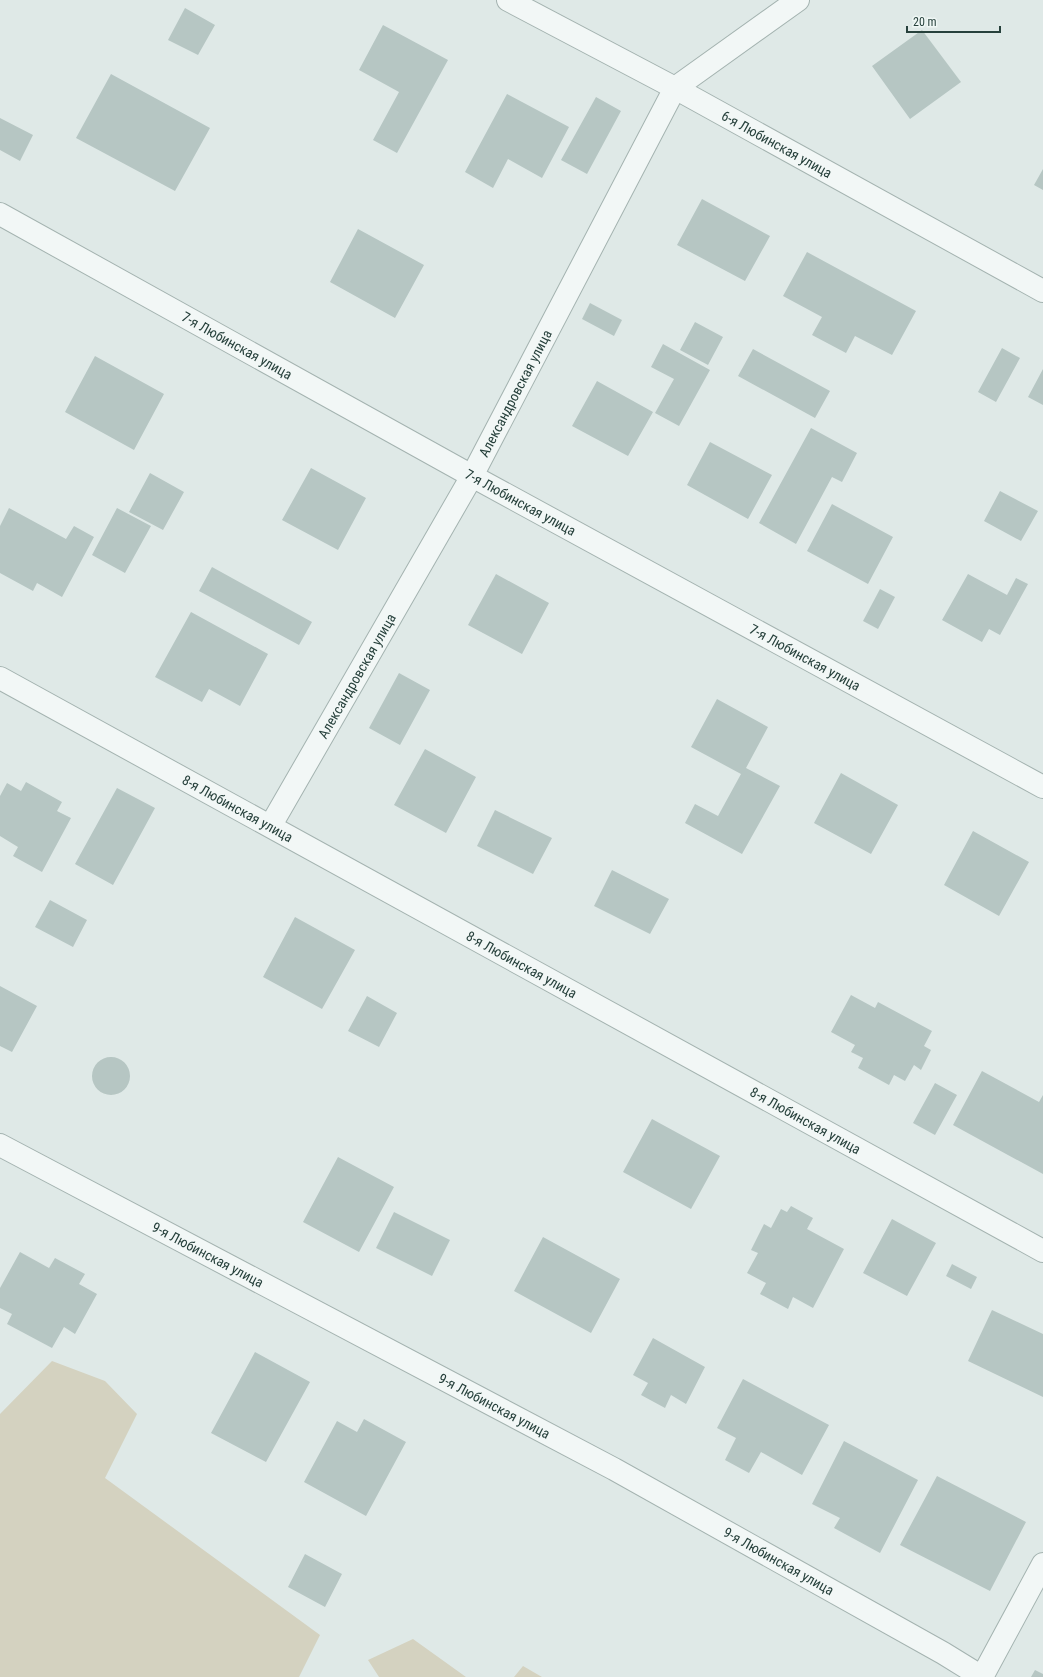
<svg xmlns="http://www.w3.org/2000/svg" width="1043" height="1677" viewBox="0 0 1043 1677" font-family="'Roboto Condensed',sans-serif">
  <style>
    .green { fill: #d4d2c0 }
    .building { fill: #b6c6c3 }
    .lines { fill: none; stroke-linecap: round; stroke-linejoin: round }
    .minor-casing { stroke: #a4b3b0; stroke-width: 24 }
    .minor { stroke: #f2f7f6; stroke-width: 22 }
    .labels { text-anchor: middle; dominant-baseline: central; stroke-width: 4; stroke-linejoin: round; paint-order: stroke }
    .street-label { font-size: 14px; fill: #27413c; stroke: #eff7f5 }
  </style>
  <rect width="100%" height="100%" fill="#dfe9e7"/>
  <path class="green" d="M52,1361L105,1381L137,1414L105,1478L320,1635L299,1677H0V1414Z
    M413,1639L466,1677H379L368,1660Z
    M523,1666L542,1677H514Z"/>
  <path class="building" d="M185,8L215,25L198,55L168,40Z
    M383,25L448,60L397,153L373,140L399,92L359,70Z
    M922,30L961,82L910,119L872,66Z
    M111,74L210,128L175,191L76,138Z
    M507,94L569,127L542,178L508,159L493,188L465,172Z
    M596,97L621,111L587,174L561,160Z
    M0,118L33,135L20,161L0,150Z
    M1043,169V190L1034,185Z
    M702,199L770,236L745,281L677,245Z
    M358,229L424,265L395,318L330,282Z
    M807,252L916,311L892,355L855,336L846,353L812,335L822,317L783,296Z
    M590,303L622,320L614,336L582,319Z
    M695,322L723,337L708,365L680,350Z
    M663,344L710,370L679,426L655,413L674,379L651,367Z
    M1002,348L1020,358L996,402L978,392Z
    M753,349L830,391L815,418L738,376Z
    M95,356L164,394L134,450L65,412Z
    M1043,369V405L1028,397Z
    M597,381L653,412L628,456L572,426Z
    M811,428L857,453L842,482L832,477L796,544L759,523Z
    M710,442L772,475L748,519L687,485Z
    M311,468L366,498L338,550L282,520Z
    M150,473L184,492L163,530L129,512Z
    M1000,491L1038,511L1021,541L984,521Z
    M832,504L893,537L868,584L807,551Z
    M9,508L66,539L74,526L94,537L62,597L37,583L33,591L0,573V526Z
    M117,508L151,526L125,573L92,555Z
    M212,567L312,622L299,645L199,591Z
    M496,574L549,603L522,654L468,625Z
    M968,574L1007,595L1016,578L1028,584L1000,635L989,629L982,642L942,620Z
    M880,589L895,597L878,629L863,621Z
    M191,612L268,654L240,706L209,689L202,702L155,677Z
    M399,673L430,690L400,745L369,728Z
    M717,699L768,727L746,768L780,786L742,854L685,823L695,804L718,816L741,774L691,747Z
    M425,749L476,777L446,833L394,805Z
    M841,773L898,805L871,854L814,823Z
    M26,782L62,802L57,811L71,818L42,872L13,856L18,847L0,836V796L7,783L21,791Z
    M117,788L155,808L113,885L75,864Z
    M495,810L552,838L533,874L477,846Z
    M973,831L1029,862L999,916L944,885Z
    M612,870L669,899L650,934L594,906Z
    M50,900L87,920L73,947L35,927Z
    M295,917L355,950L322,1009L263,977Z
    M0,986L37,1006L12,1052L0,1046Z
    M851,995L875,1008L878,1002L932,1031L924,1046L931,1050L921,1070L914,1065L905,1081L894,1075L889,1085L858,1068L863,1058L851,1052L855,1045L831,1032Z
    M367,996L397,1013L379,1047L348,1031Z
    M92 1076a19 19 0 1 1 38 0a19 19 0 1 1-38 0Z
    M982,1071L1039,1102L1043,1095V1174L953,1125Z
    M935,1083L957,1095L935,1135L913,1123Z
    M652,1119L720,1156L691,1209L623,1172Z
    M338,1157L394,1187L359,1252L303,1222Z
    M791,1206L813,1218L807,1229L844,1249L813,1308L793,1297L788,1309L760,1294L766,1283L747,1273L758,1253L751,1250L764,1224L771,1228L781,1209L787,1212Z
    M394,1212L450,1240L432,1276L376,1248Z
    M892,1219L936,1243L907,1296L863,1273Z
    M543,1237L620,1279L591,1333L514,1291Z
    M20,1252L49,1268L55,1258L85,1274L79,1284L97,1294L75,1334L64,1327L52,1348L7,1324L12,1314L0,1308V1288Z
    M952,1264L977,1277L971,1289L946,1276Z
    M992,1310L1043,1334V1397L968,1361Z
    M653,1338L705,1367L686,1404L671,1395L665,1408L641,1395L648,1383L633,1375Z
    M255,1352L310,1382L266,1462L211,1433Z
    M743,1379L829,1425L802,1475L761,1452L749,1473L725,1460L736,1438L717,1428Z
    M364,1419L406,1442L366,1516L304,1482L337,1421L357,1432Z
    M844,1441L918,1480L880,1553L834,1528L840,1518L812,1504Z
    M937,1476L1026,1522L990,1591L900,1545Z
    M305,1554L342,1574L325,1607L288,1587Z
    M1035,1670L1043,1674V1677H1031Z"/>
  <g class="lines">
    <defs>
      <g id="minor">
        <path id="s1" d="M508,0L675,88L1043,291"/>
        <path id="s2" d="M0,214L472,476L1043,787"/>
        <path id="s3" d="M0,678L1043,1251"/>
        <path id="s4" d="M271,825L472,476L675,88L798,0"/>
        <path id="s5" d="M0,1145L614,1469L943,1653L982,1677"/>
        <path d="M982,1677L1043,1564"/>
      </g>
    </defs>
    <use href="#minor" class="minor-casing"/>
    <use href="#minor" class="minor"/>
  </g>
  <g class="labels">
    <g class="street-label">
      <text stroke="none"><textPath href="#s1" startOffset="305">6-я Любинская улица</textPath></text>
      <text stroke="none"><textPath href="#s2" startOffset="271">7-я Любинская улица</textPath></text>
      <text stroke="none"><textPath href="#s4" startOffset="496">Александровская улица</textPath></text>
      <text stroke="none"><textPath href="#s2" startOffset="595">7-я Любинская улица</textPath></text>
      <text stroke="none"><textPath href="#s2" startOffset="919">7-я Любинская улица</textPath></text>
      <text stroke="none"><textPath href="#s4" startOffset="172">Александровская улица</textPath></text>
      <text stroke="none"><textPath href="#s3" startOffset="271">8-я Любинская улица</textPath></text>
      <text stroke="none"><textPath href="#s3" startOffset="595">8-я Любинская улица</textPath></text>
      <text stroke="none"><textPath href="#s3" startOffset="919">8-я Любинская улица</textPath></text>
      <text stroke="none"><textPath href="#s5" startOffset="235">9-я Любинская улица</textPath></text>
      <text stroke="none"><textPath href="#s5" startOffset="559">9-я Любинская улица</textPath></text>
      <text stroke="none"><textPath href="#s5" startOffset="883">9-я Любинская улица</textPath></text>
    </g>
  </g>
  <path d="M907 26v6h93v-6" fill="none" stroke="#27413c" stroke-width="2"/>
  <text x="913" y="26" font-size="12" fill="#27413c" stroke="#eff7f5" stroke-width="3" paint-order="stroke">20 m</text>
</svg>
